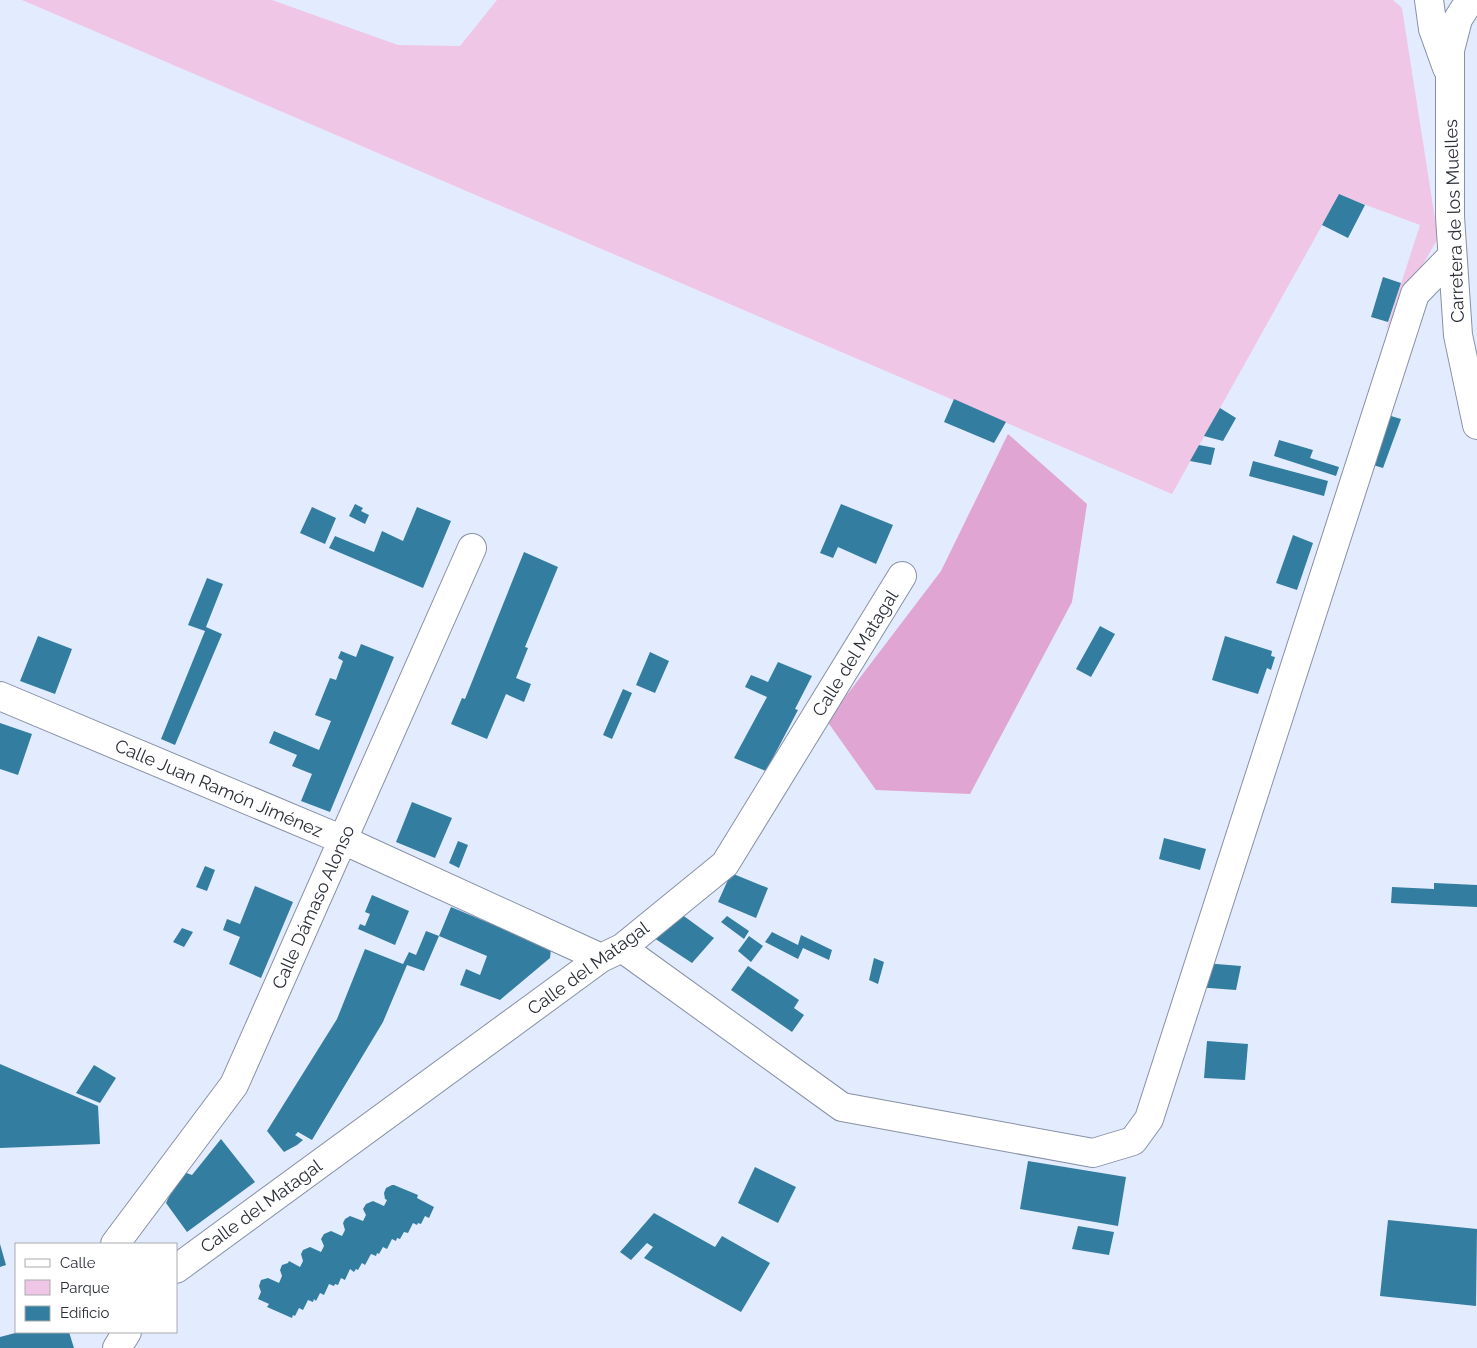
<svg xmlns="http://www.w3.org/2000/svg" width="1477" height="1348" viewBox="0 0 1477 1348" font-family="Raleway,sans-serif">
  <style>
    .green { fill: #efc6e5 }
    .forest { fill: #e0a5d3 }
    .building { fill: #337da0 }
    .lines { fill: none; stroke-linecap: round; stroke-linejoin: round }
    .minor-casing { stroke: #8790a6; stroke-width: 30 }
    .minor { stroke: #fff; stroke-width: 28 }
    .labels { text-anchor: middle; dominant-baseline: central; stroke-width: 5; stroke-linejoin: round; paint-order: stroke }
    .street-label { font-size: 18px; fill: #2a2e36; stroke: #fff }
  </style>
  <rect width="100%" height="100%" fill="#e3ecfe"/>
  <path class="green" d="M22,0H272L398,45L460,46L497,0H1393L1402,8L1438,238L1386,330L1420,225L1339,195L1172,494Z"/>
  <path class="forest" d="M1008,434L1087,504L1072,602L970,794L876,790L827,721L941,571Z"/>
  <path class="building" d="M1339,194L1365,205L1348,238L1322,225Z
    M1383,277L1401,283L1388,322L1371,317Z
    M954,399L1006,422L994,443L944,422Z
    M1220,408L1236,418L1223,441L1204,436Z
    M1391,416L1401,419L1383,468L1373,465Z
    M1279,440L1313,450L1310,458L1339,467L1336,476L1274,456Z
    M1199,445L1215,448L1211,465L1190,461Z
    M1253,461L1328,481L1324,496L1249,476Z
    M355,504L363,508L361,511L369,515L365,524L349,516Z
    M841,504L893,525L876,564L838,547L833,558L820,553Z
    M312,507L336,518L325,544L300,533Z
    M417,507L451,521L423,588L329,548L335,536L374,552L382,531L403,541Z
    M1293,535L1313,543L1297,590L1276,583Z
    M524,552L558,567L525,647L528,648L516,678L531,684L524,702L506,694L487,739L451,724L462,698L465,699Z
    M207,578L223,584L206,627L222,634L175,745L161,739L205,631L188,625Z
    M1100,626L1115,634L1091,677L1076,669Z
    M38,636L72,649L55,694L20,681Z
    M1225,636L1272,651L1271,656L1275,657L1271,670L1267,668L1258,694L1212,680Z
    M361,644L394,657L330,812L301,801L312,774L292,766L297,755L269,743L274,731L319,750L331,721L315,715L330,678L336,680L343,661L338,658L341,651L356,657Z
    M650,652L669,661L655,693L636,685Z
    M778,662L812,676L795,709L798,710L766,771L734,758L767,697L745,687L751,675L768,682Z
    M623,689L632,693L612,739L603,735Z
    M0,723L32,734L18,775L0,769Z
    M412,802L452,818L435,858L396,842Z
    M1164,838L1206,849L1200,870L1159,859Z
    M458,841L468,845L459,868L449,863Z
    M205,866L215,870L207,891L196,887Z
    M731,873L768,888L756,918L718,902Z
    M1434,883L1477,885V907L1391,903L1392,887L1434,889Z
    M255,886L293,902L261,978L229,964L240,937L223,930L227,919L240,924Z
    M372,895L409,911L395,945L358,929L360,924L365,926L370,914L365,912Z
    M451,907L551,949L550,958L500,1000L460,985L466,969L480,975L487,956L439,936Z
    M681,914L714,938L692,963L654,938Z
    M727,916L749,931L744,939L721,922Z
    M182,928L193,932L184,947L173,942Z
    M426,931L439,936L424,971L407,965L383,1022L312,1140L298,1132L295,1135L303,1140L297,1145L284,1152L267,1131L337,1019L365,949L403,964L409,952L416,955Z
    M772,932L798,945L801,935L832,950L829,960L803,948L798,959L765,942Z
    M749,936L763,946L751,962L738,951Z
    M874,958L884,962L878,984L869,980Z
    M1204,963L1241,966L1236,990L1196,987Z
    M748,966L799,1000L794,1008L804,1015L792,1032L731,990Z
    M1207,1041L1248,1044L1245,1080L1204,1078Z
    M0,1064L98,1106L100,1144L0,1148Z
    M94,1065L116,1078L100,1103L76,1093Z
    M221,1139L255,1182L187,1232L166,1203L181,1171L192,1175Z
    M1028,1161L1126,1177L1118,1226L1020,1209Z
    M755,1167L796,1187L778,1223L738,1203Z
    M392,1185H394L418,1195L417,1198L434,1207L429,1218L425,1216L421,1224L418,1223L417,1225L413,1223L408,1233L404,1232L400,1239L397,1238L396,1241L392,1239L387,1249L383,1247L379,1254L377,1253L376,1256L371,1254L365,1265L362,1263L358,1270L356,1269L354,1272L350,1269L345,1280L341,1278L338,1285L335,1284L334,1286L329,1284L324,1295L320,1293L316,1301L314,1299L313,1302L308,1300L303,1310L299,1308L295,1316L293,1315L292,1318L267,1307L269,1304L258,1299L261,1292L259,1286L261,1280L268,1278L279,1283L282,1276L280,1270L282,1265L288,1263L289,1261L300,1267L303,1261L301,1254L303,1250L310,1247L321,1252L324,1246L321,1239L324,1234L331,1231L342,1236L345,1230L343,1223L345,1219L350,1216L363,1221L366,1215L363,1209L366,1204L373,1201L384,1206L387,1200L385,1199L384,1193L386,1188Z
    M654,1213L715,1247L722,1236L770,1263L741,1312L644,1258L653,1247L647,1243L631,1260L620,1252Z
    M1388,1220L1477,1229L1476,1306L1380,1296Z
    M1078,1226L1114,1232L1109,1255L1072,1249Z
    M0,1244L6,1265L0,1267Z
    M19,1332H69L74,1348H0V1337Z"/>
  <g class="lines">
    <defs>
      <path id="minor" d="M1429,0L1433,29L1447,68
        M1470,0L1458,19L1450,50V217L1458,335L1477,425
        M0,696L343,840L601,958
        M622,948L842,1107L1093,1153L1133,1141L1149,1119L1415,294L1452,256
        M115,1244L234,1085L472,548
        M176,1269L601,958L622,948L725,864L902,576
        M117,1348L127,1332"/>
    </defs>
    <use href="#minor" class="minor-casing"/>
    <use href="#minor" class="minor"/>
  </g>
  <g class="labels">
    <g class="street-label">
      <text transform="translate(1454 221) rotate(-92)">Carretera de los Muelles</text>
      <text transform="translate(855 653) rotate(-58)">Calle del Matagal</text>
      <text transform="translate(219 788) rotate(23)">Calle Juan Ramón Jiménez</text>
      <text transform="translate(313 907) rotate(-66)">Calle Dámaso Alonso</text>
      <text transform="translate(588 968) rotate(-36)">Calle del Matagal</text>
      <text transform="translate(261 1206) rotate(-36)">Calle del Matagal</text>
    </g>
  </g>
  <rect x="15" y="1243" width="162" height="90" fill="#ffffff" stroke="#aaabaf"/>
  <rect x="25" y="1259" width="25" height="8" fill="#ffffff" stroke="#aaabaf"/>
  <text x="60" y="1268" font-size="15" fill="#2a2e36">Calle</text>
  <rect x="25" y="1280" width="25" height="15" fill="#efc6e5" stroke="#aaabaf"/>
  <text x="60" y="1293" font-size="15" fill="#2a2e36">Parque</text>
  <rect x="25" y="1306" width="25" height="15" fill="#337da0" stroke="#aaabaf"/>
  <text x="60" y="1318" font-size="15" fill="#2a2e36">Edificio</text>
</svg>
